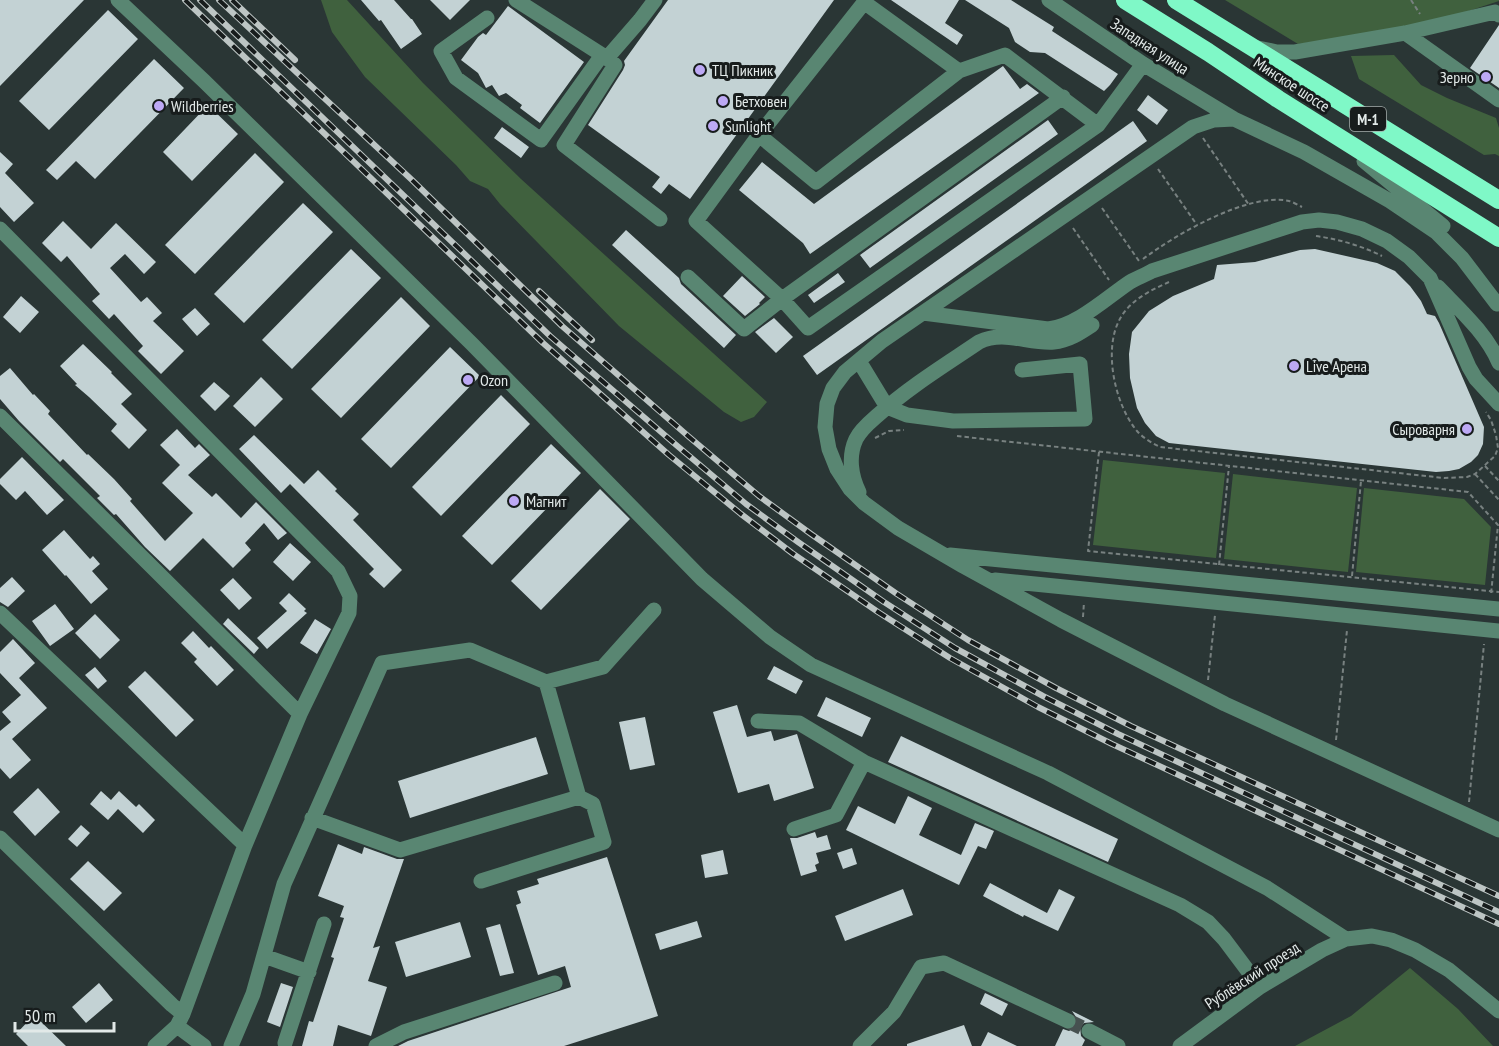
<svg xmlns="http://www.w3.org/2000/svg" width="1499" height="1046" viewBox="0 0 1499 1046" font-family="'PT Sans Narrow',sans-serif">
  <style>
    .green { fill: #40613e }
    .building { fill: #c3d2d4 }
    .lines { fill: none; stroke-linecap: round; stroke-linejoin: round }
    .minor-tunnel { stroke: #465150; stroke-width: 15; stroke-dasharray: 15 8; stroke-linecap: butt }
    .path { stroke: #788180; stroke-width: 2; stroke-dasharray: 4.5 3; stroke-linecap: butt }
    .minor { stroke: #598672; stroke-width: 15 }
    .highway { stroke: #7ff8c7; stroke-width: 18 }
    .rail-casing { stroke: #bdc5c4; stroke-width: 6 }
    .rail { stroke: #171c1c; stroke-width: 4; stroke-dasharray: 11; stroke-linecap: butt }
    .poi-dot { fill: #bda9f5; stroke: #171c1c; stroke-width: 2 }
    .labels { text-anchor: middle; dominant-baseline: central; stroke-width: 6; stroke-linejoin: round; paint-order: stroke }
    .shield { fill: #171c1c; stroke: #a5acab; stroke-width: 1.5 }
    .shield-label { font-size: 15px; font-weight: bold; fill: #e2e9e8 }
    .street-label { font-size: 16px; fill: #e2e9e8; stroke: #171c1c }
    .poi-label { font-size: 16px; fill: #e2e9e8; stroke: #171c1c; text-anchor: start }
  </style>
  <rect width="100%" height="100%" fill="#2a3635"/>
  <path class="green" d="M321,0H347L423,83L521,179L767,402L754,417L741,422L724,412L619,326L500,204L488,189L470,181L456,165L365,77L332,32Z
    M1225,0H1499V1L1417,28L1298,44Z
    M1394,55L1421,85L1447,98L1496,118L1499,128V156L1495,154L1484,155L1359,79L1351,56Z
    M1103,460L1225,473L1216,558L1093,545Z
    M1233,474L1357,488L1348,572L1224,559Z
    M1364,488L1464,499L1491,527L1485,585L1356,572Z
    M1410,968L1458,1009L1493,1046H1295L1351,1016Z"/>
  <path class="building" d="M0,0H84L0,86Z
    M361,0H394L411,19H412L422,34L401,49L381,20L379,21Z
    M430,0H470L450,20Z
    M668,0H834L690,199L669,184L661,194L652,187L660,177L588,125L623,70L625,65L624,61Z
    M891,0H959L945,23L963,35L957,45Z
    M965,0H1011L1054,27L1052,31L1118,74L1110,85L1104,91L1045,53L1030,52L1015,42L1009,28Z
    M508,6L584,62L540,123L520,108L522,105L506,93L499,96L492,85L486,88L478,73L461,60L478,37L483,33L486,35Z
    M108,10L138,39L49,130L19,101Z
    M1499,25V88L1470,68Z
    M154,59L184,88L95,179L76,161L57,180L46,170Z
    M1003,66L1020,89L1027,84L1039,93L810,254L803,243L739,190L762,162L814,204Z
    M1148,95L1168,110L1157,125L1137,110Z
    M208,105L238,134L192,181L163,152Z
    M1048,120L1058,134L870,268L860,255Z
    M1133,121L1147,141L817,375L803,356Z
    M502,127L529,147L521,158L494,138Z
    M0,152L13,164L5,173L34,203L14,222L0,207Z
    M255,153L284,182L195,274L165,245Z
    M303,203L333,232L244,323L214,294Z
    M63,221L91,249L116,223L156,262L144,274L125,254L110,268L141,302L147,297L162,313L153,321L184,351L161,374L138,351L143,346L114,314L109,319L92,301L100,294L67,256L61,262L42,243Z
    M626,230L679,278L681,284L736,335L724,348L612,245Z
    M351,249L381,278L292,369L262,340Z
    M1315,249L1377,263L1395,271L1410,286L1421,301L1427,314L1435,316L1439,323L1484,427L1483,444L1478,455L1471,462L1459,469L1449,471L1436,472L1169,443L1156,436L1145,423L1137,408L1130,378L1129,354L1132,332L1149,311L1173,296L1214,279L1217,265L1255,262L1300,250Z
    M838,273L845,282L814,303L808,295Z
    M742,276L765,297L759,303L760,304L745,316L723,296Z
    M21,296L39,312L20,333L3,317Z
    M401,297L430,326L341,418L311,389Z
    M195,308L210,324L197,336L182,319Z
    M774,318L793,337L776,353L755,332Z
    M83,344L112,372L111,373L132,394L121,404L147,430L129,449L111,431L117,424L89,397L75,385L77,384L60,366Z
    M450,347L480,376L391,468L361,439Z
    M10,368L33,395L34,394L50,411L48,414L87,455L88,454L114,479L132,499L130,501L165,541L193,513L162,483L180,465L160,445L177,429L195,448L199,444L210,455L188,475L212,497L216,493L241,518L256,502L287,533L278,540L264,523L245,543L251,550L233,568L203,538L170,571L145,547L116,514L114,515L97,498L100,496L63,459L60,462L19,421L0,399V376Z
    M261,377L283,399L255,427L233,406Z
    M214,382L230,396L215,411L200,396Z
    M501,395L530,424L441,516L412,487Z
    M254,435L304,484L318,470L337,489L335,491L359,514L353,520L402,570L384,588L369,574L374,569L290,484L281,493L239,449Z
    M551,444L581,473L492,565L462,536Z
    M22,457L64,500L47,515L25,491L16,500L0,484V479Z
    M600,489L630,519L541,610L511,581Z
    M64,530L90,559L93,556L100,564L92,571L108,589L91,604L66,575L65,576L42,550Z
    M290,543L311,562L293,581L273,562Z
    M12,577L25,591L8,607L0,602V588Z
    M233,578L252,598L239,610L220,590Z
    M289,593L306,609L304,611L307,613L267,649L257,638L287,611L279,603Z
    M55,604L74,629L50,646L32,621Z
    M95,614L120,640L100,659L75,633Z
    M228,618L259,648L254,654L223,624Z
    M315,619L331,629L317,654L300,643Z
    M193,631L209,648L211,646L234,670L217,686L194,662L197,659L181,643Z
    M13,639L35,663L19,678L47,708L12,739L31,760L10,779L0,768V731L11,722L2,712L21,695L0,673V652Z
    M774,666L803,681L796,694L767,679Z
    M95,667L107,681L98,689L85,675Z
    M145,671L194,720L176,737L128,687Z
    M826,697L871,718L862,737L817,716Z
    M737,705L747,737L771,731L774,741L797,734L814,788L774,801L769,784L738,793L713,712Z
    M645,717L655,765L630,770L619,722Z
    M901,736L1118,839L1108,862L888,762Z
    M536,737L548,774L410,818L398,781Z
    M38,788L60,812L35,836L13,812Z
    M101,791L111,800L119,791L136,807L139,804L155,820L143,833L118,809L108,820L90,804Z
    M908,796L932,808L919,835L961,855L975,823L994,831L986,849L978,846L959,885L846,830L858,806L895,824Z
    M81,825L90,833L77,847L68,839Z
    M815,832L817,838L827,835L831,849L816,853L819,863L815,865L817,871L801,876L790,838H797Z
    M338,844L362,854L364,847L397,859H404L373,948L380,946L368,981L387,987L371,1036L338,1025L333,1046H302L309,1021L313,1022L334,958L331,957L344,918L340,917L344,906L318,896Z
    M852,848L857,864L843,869L837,853Z
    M723,850L728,874L705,878L701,855Z
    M607,857L658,1016L564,1046H398L408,1041L571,987L565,966L538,975L516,905L521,903L517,891L539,884L537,879Z
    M88,861L122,893L104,911L70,879Z
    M990,883L1047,913L1059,889L1075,897L1058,931L1024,915L1023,917L983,896Z
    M903,889L913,915L845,941L835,916Z
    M697,921L702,937L660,950L655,934Z
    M460,922L471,957L406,977L395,942Z
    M500,924L514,973L500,976L486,928Z
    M99,983L113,1000L86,1023L72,1007Z
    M281,983L293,987L280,1027L267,1022Z
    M985,993L1008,1004L1002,1016L980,1004Z
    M1072,1011L1094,1022L1084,1023L1080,1027L1081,1036L1085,1040L1082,1046H1055L1063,1029L1069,1031L1077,1026L1078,1020Z
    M34,1015L66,1046H28L16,1034Z
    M964,1025L972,1046H907V1044Z
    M988,1032L1017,1046H981Z"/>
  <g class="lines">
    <path class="minor-tunnel" d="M1068,1021L1089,1031"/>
    <path class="path" d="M1411,0L1420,14
      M1203,138L1249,205
      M1158,169L1197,225
      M1102,208L1139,261
      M1073,228L1109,280
      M1316,236C1338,239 1362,246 1382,256
      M1143,259C1175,235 1248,192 1289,201C1293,202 1298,205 1302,207
      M1169,282C1151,290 1131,300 1121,317C1102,348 1115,405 1137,431C1143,438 1152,443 1160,447L1444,478L1467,477L1475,474L1495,456L1498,448L1496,435L1491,420L1486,412
      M957,436L1468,492L1498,525L1491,594
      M875,438L889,431L904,430
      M1099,452L1088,551L1499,592
      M1485,466L1499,481
      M1475,474L1499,500
      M1219,565L1229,466
      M1352,576L1361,481
      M1083,617L1084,602
      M1208,680L1215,615
      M1336,740L1347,630
      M1469,802L1484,644"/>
    <path class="minor" d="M118,0L204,81L472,344L702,579L770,637L811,665L1048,773L1267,888L1346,939L1372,936L1391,940L1415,950L1449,970L1499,1011
      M516,0L607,58L615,65L564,145L660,219
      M866,0L759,135L696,221L782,299L808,328L1098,125L1143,64
      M1049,0L1143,64L1234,119L1304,152L1390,201L1436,232L1462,258L1497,304
      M487,18L441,51L456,78L541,140L602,55
      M1405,33L1499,100
      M1258,48L1277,52H1295L1405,33L1495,12L1499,15
      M607,58L640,20L655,0
      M959,71L1005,55L1098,125
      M1234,119L1214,120L1193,127L882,341L845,372L833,388L827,404L825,427L829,449L837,469L850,489L864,503L898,528L963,566L1061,620L1225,704L1499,830
      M759,135L816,182L959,71L865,3
      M1364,161L1443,226
      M0,229L338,571L350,596L349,613L300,714L245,845L183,1014L177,1026L155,1046
      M688,277L744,329L782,299L1063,97
      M1438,287C1460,310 1487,334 1499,363
      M923,313L1048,329C1077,326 1106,298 1130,282C1137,278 1145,275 1152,271L1302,222L1319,220L1337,222L1362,229L1387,241L1409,257L1430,278L1469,367L1476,379L1499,404
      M859,361L887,407L907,415L953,421L1085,419L1080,364L1022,370
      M0,416L300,714
      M859,492C851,476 848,456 856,439C861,429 870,422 878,415C909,387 945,365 979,342C1004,330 1028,344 1054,342C1068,341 1080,333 1092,325
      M950,555L1499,609
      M995,580L1499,631
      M0,613L245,845
      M546,682L603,667L654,610
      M758,721L799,723L864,762L1180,905L1208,922L1224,939L1260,987
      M312,818L400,850L579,797L593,804L604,842L481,881
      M794,829L836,815L864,762
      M0,838L172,1005L183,1014
      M264,956L309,972
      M177,1026L204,1046
      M1089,1031L1118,1046
      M285,1043L324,924
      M231,1046L253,994L284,884L382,663L470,650L546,682L579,797
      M376,1046L404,1032L555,983
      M860,1046L894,1012L921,967L944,963L1068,1021
      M1180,1046L1260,987L1322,950L1346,939"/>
    <path class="highway" d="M1125,0L1208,52L1278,99L1499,238
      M1176,0L1499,200"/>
    <defs>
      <path id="rail" d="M185,0L543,343L669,455L741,514L792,553L878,612L950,658L1038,707L1112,744L1499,924
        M200,0L550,336L675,444L746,504L798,542L884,602L955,648L1043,696L1118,734L1499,912
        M219,0L412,180L562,326L688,436L759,496L811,534L897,594L968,640L1056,688L1131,726L1499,896
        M232,0L295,60
        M539,291L592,340"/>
    </defs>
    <use href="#rail" class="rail-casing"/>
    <use href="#rail" class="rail"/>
  </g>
  <g class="poi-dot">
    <circle cx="700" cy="70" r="6"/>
    <circle cx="1486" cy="77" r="6"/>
    <circle cx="723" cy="101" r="6"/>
    <circle cx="159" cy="106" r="6"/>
    <circle cx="713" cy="126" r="6"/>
    <circle cx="1294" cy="366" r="6"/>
    <circle cx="468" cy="380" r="6"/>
    <circle cx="1467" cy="429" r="6"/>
    <circle cx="514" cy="501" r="6"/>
  </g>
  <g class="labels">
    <rect class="shield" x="1350" y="107" width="36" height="24" rx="4.5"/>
    <g class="shield-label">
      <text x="1368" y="119">М-1</text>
    </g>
    <g class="street-label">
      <text transform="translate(1150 46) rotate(33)">Западная улица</text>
      <text transform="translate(1292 84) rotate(33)">Минское шоссе</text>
      <text transform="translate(1252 975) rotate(-33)">Рублёвский проезд</text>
    </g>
    <g class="poi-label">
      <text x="712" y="70">ТЦ Пикник</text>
      <text x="1474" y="77" text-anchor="end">Зерно</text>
      <text x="735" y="101">Бетховен</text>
      <text x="171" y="106">Wildberries</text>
      <text x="725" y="126">Sunlight</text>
      <text x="1306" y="366">Live Арена</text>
      <text x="480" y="380">Ozon</text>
      <text x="1455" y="429" text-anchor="end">Сыроварня</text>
      <text x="526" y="501">Магнит</text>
    </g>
  </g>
  <path d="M15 1022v9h99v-9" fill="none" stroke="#e2e9e8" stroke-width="3"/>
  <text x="24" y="1022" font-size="18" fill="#e2e9e8" stroke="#171c1c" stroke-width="4.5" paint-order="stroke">50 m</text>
</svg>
